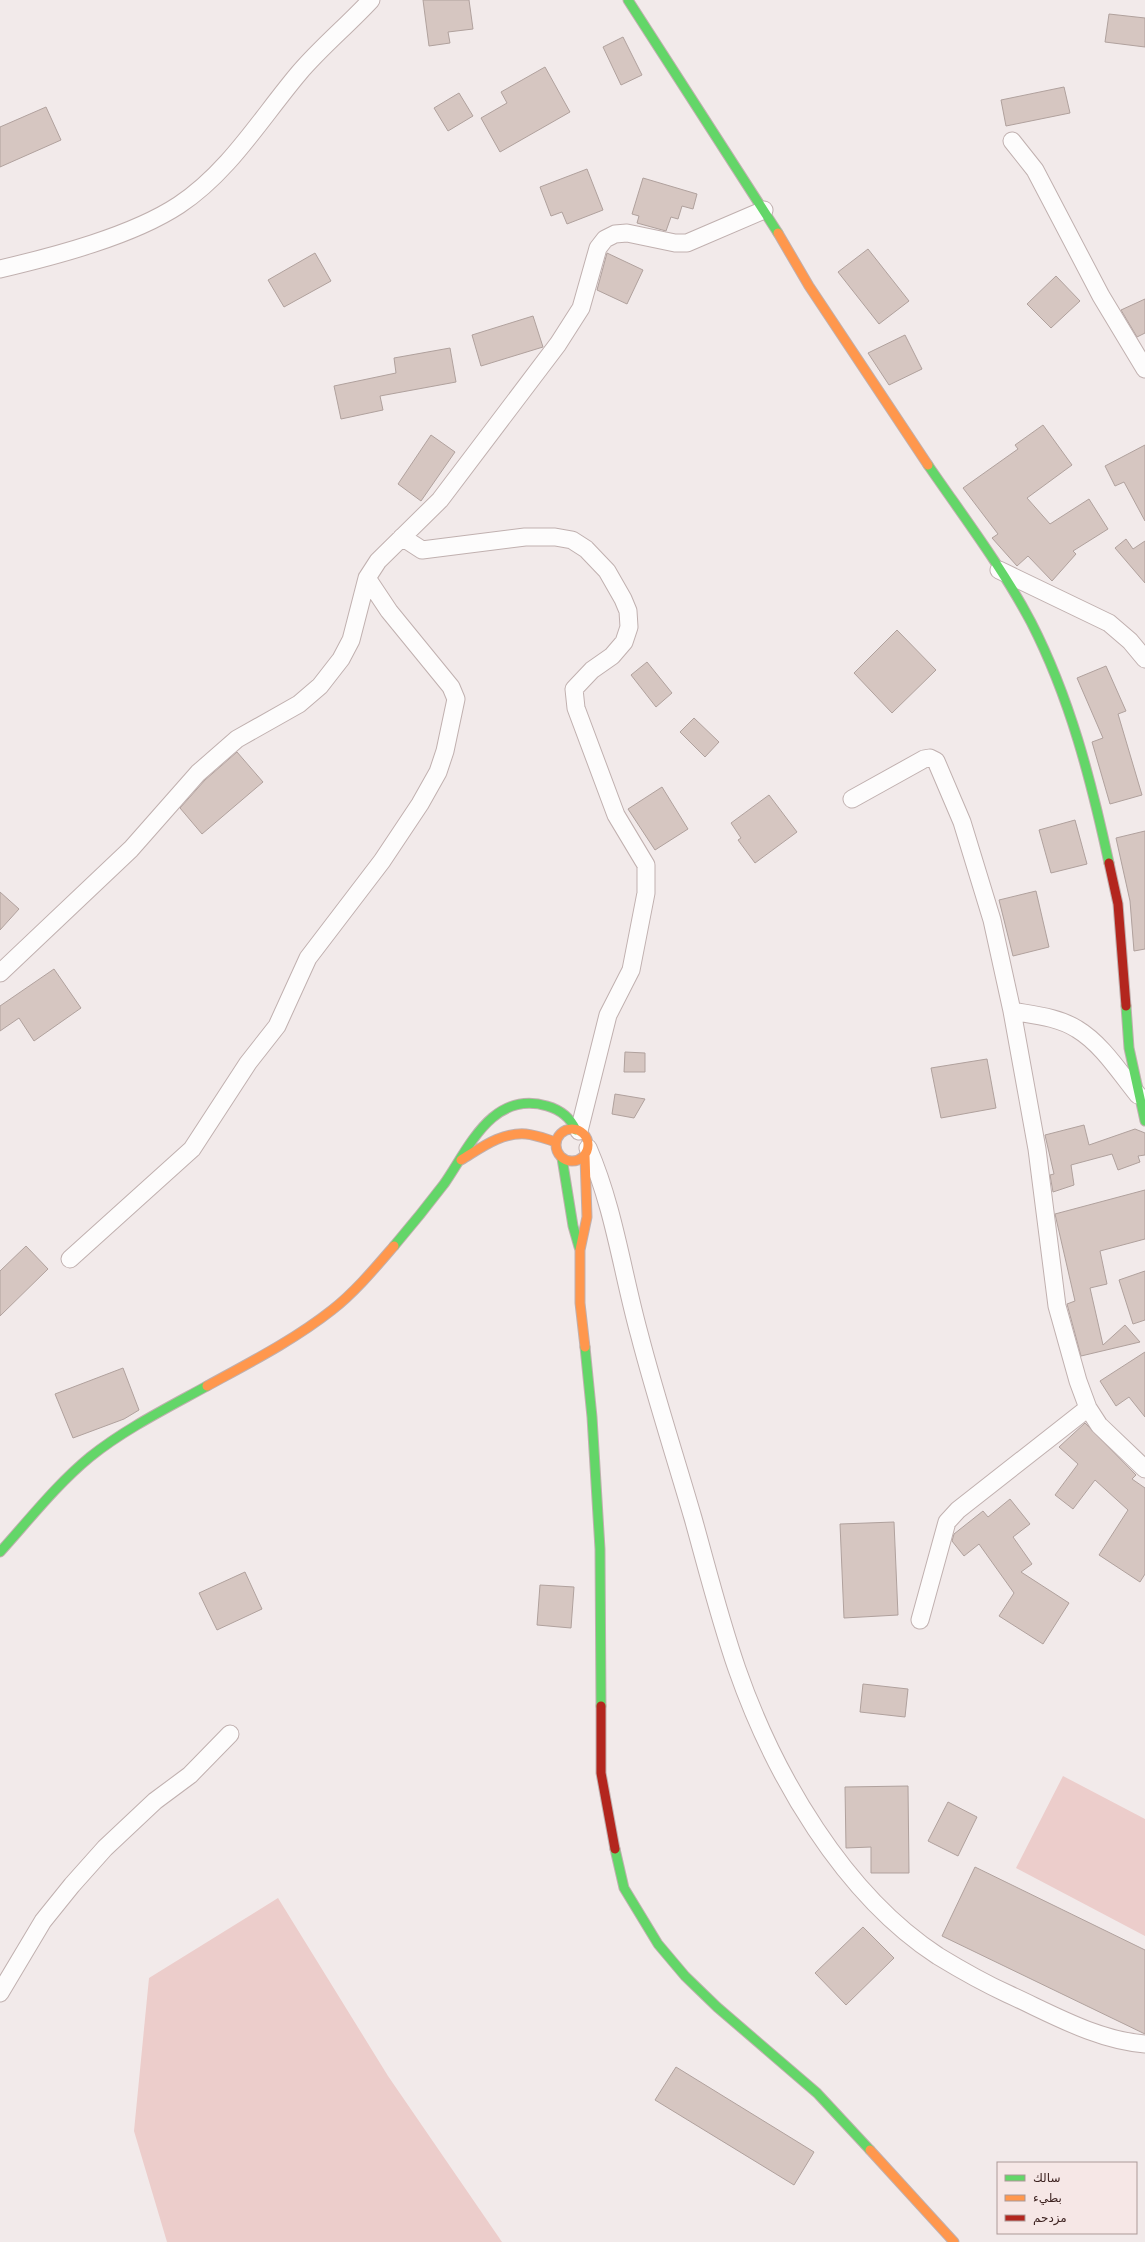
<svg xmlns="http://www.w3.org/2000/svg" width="1145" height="2242" viewBox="0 0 1145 2242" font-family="'DejaVu Sans','Noto Naskh Arabic',sans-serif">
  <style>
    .green { fill: #eccdcb }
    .building { fill: #d6c6c1; stroke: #b0a19d }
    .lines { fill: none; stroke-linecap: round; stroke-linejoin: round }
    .street-casing { stroke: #c0b0af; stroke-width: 19 }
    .fast-casing { stroke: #c0b0af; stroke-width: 11 }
    .slow-casing { stroke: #c0b0af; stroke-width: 11 }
    .jam-casing { stroke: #c0b0af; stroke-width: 11 }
    .street { stroke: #fdfcfc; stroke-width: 17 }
    .fast { stroke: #63d668; stroke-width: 9 }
    .slow { stroke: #ff974d; stroke-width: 9 }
    .jam { stroke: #b3261e; stroke-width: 9 }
  </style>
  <rect width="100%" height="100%" fill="#f2eaea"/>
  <path class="green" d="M1063,1776L1145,1819V1936L1016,1868Z
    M278,1898L388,2076L502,2242H167L134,2131L149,1978Z"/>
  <path class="building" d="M423,0H469L473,29L448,32L450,43L429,46Z
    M1109,14L1145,18V47L1105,42Z
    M623,37L642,75L621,85L603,47Z
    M545,67L570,112L500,152L481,118L507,103L501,92Z
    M1064,87L1070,113L1006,126L1001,100Z
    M459,93L473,116L448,131L434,108Z
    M46,107L61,140L0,167V127Z
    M587,169L603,210L567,224L562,212L551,216L540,187Z
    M643,178L697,194L693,209L682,206L678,219L671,217L666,231L637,223L639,216L632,214Z
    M868,249L909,301L879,324L838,272Z
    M315,253L331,281L284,307L268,280Z
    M607,253L643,270L627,304L597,290Z
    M1056,276L1080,301L1051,328L1027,304Z
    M1145,299V333L1137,337L1121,310Z
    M533,316L543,347L481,366L472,335Z
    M905,335L922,369L889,385L868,353Z
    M450,348L456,382L380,396L383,410L341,419L334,386L396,373L394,358Z
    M1043,425L1072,465L1027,498L1050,524L1089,499L1108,529L1073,551L1076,554L1052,581L1028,556L1017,566L992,538L998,534L963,488L1018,449L1015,445Z
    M431,435L455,452L421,501L398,484Z
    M1145,445V521L1124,482L1115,486L1105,466Z
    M1126,539L1133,549L1145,541V583L1115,548Z
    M897,630L936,670L892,713L854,673Z
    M647,662L672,693L656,707L631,675Z
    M1106,666L1126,711L1118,714L1142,795L1110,804L1092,742L1103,738L1077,678Z
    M694,718L719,742L705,757L680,732Z
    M237,752L263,782L202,834L180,808L205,780Z
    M662,787L688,829L655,850L628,809Z
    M769,795L797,832L755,863L738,840L741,838L731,823Z
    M1075,820L1087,864L1051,873L1039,830Z
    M1145,831V949L1134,951L1130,901L1116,838Z
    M1036,891L1049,947L1013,956L999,900Z
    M0,892L19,909L0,930Z
    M54,969L81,1008L34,1041L19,1018L0,1031V1006Z
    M625,1052L645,1053V1072H624Z
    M987,1059L996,1108L941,1118L931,1068Z
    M615,1094L645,1099L634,1118L612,1114Z
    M1084,1125L1089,1145L1135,1129L1145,1133V1155L1138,1156L1140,1162L1118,1170L1112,1154L1071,1165L1074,1185L1053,1192L1050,1175L1054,1174L1045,1135Z
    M1145,1190V1239L1100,1251L1107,1284L1090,1288L1103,1345L1125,1325L1140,1342L1081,1356L1067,1304L1075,1301L1055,1214Z
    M26,1246L48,1269L0,1316V1271Z
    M1145,1271V1320L1133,1324L1119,1280Z
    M1145,1352V1417L1129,1397L1116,1406L1100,1381Z
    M123,1368L139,1410L124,1419L73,1438L55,1394Z
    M1085,1423L1136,1475L1132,1479L1145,1488V1574L1140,1582L1099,1555L1128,1510L1095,1480L1073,1509L1055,1495L1078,1464L1059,1447Z
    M1010,1499L1030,1524L1013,1537L1032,1564L1021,1572L1069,1603L1043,1644L999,1616L1014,1593L979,1544L964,1556L952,1541L954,1534L983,1511L988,1517Z
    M894,1522L898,1615L844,1618L840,1524Z
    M245,1572L262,1609L217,1630L199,1593Z
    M540,1585L574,1587L571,1628L537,1625Z
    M863,1684L908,1689L905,1717L860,1712Z
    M908,1786L909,1873H871V1847L846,1848L845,1787Z
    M948,1802L977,1817L958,1856L928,1841Z
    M975,1867L1145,1950V2034L942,1936Z
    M863,1927L894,1958L846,2005L815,1973Z
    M676,2067L814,2152L794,2185L655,2100Z"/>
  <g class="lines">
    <defs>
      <path id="street" d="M1012,141L1035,170L1101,296L1145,369
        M0,269C55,256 132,236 179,205C229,172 261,118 299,73C321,47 348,25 371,0
        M402,537L422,550L525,537H555L572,540L586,549L607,571L623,599L628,611L629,627L624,642L612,656L592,670L574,689L576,708L616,815L646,865V893L631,970L608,1015L579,1131
        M999,570L1109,623L1130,641L1145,659
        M852,799L924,759L930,758L936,761L962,822L992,920L1012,1011L1037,1149L1057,1306L1078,1381L1088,1408L1099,1425L1145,1469
        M0,973L131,849L198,773L237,739L299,704L320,686L341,659L351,640L367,578L378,561L440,500L558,344L581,308L598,248L605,239L615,234L627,233L675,243H687L764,210
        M1012,1011C1034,1015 1058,1017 1077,1029C1102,1044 1120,1073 1138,1095
        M588,1148C614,1208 622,1271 639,1333C655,1395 675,1456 693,1518C707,1568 720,1620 737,1669C774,1775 843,1894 938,1956C961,1970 984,1983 1008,1994C1052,2014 1096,2040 1145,2044
        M70,1259L192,1149L248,1063L277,1026L308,958L382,861L420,804L438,772L445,751L456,699L451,687L389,611L367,578
        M920,1620L947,1522L958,1510L1088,1408
        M0,1993L43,1921L72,1885L105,1848L155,1801L190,1775L230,1734"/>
      <path id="fast" d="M628,0L778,233
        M928,465C963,516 1002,567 1031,622C1070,698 1091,780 1109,863
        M1126,1006L1129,1048L1145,1121
        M562,1158L573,1226L579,1247
        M394,1246C411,1226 428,1205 444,1184C469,1148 492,1090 547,1106C561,1110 570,1117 576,1130
        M585,1347L592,1417L600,1549L601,1706
        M0,1552C29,1520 56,1485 90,1457C125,1429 167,1408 207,1386
        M615,1849L624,1888L658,1944L685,1976L717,2007L817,2093L870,2150"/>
      <path id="slow" d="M778,233L809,286L928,465
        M556 1145a16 16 0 1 1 32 0a16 16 0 1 1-32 0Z
        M461,1160C481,1148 501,1132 526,1134C536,1135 546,1139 556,1142
        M585,1347L580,1303V1250L587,1217L585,1156
        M207,1386C249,1363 294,1340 332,1310C355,1292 375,1268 394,1246
        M870,2150L954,2242"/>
      <path id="jam" d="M1109,863L1118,904L1126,1006
        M601,1706V1773L615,1849"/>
    </defs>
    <use href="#street" class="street-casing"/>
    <use href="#fast" class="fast-casing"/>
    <use href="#slow" class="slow-casing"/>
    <use href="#jam" class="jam-casing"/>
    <use href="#street" class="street"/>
    <use href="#fast" class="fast"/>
    <use href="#slow" class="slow"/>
    <use href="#jam" class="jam"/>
  </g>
  <rect x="997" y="2162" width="140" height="72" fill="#f6e7e6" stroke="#ac9997"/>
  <rect x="1005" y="2175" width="20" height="6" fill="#63d668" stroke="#ac9997"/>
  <text x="1033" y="2182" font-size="12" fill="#3e2321">سالك</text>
  <rect x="1005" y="2195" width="20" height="6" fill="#ff974d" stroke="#ac9997"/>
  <text x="1033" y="2202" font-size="12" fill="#3e2321">بطيء</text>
  <rect x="1005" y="2215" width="20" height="6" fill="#b3261e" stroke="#ac9997"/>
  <text x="1033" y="2222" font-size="12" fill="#3e2321">مزدحم</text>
</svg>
